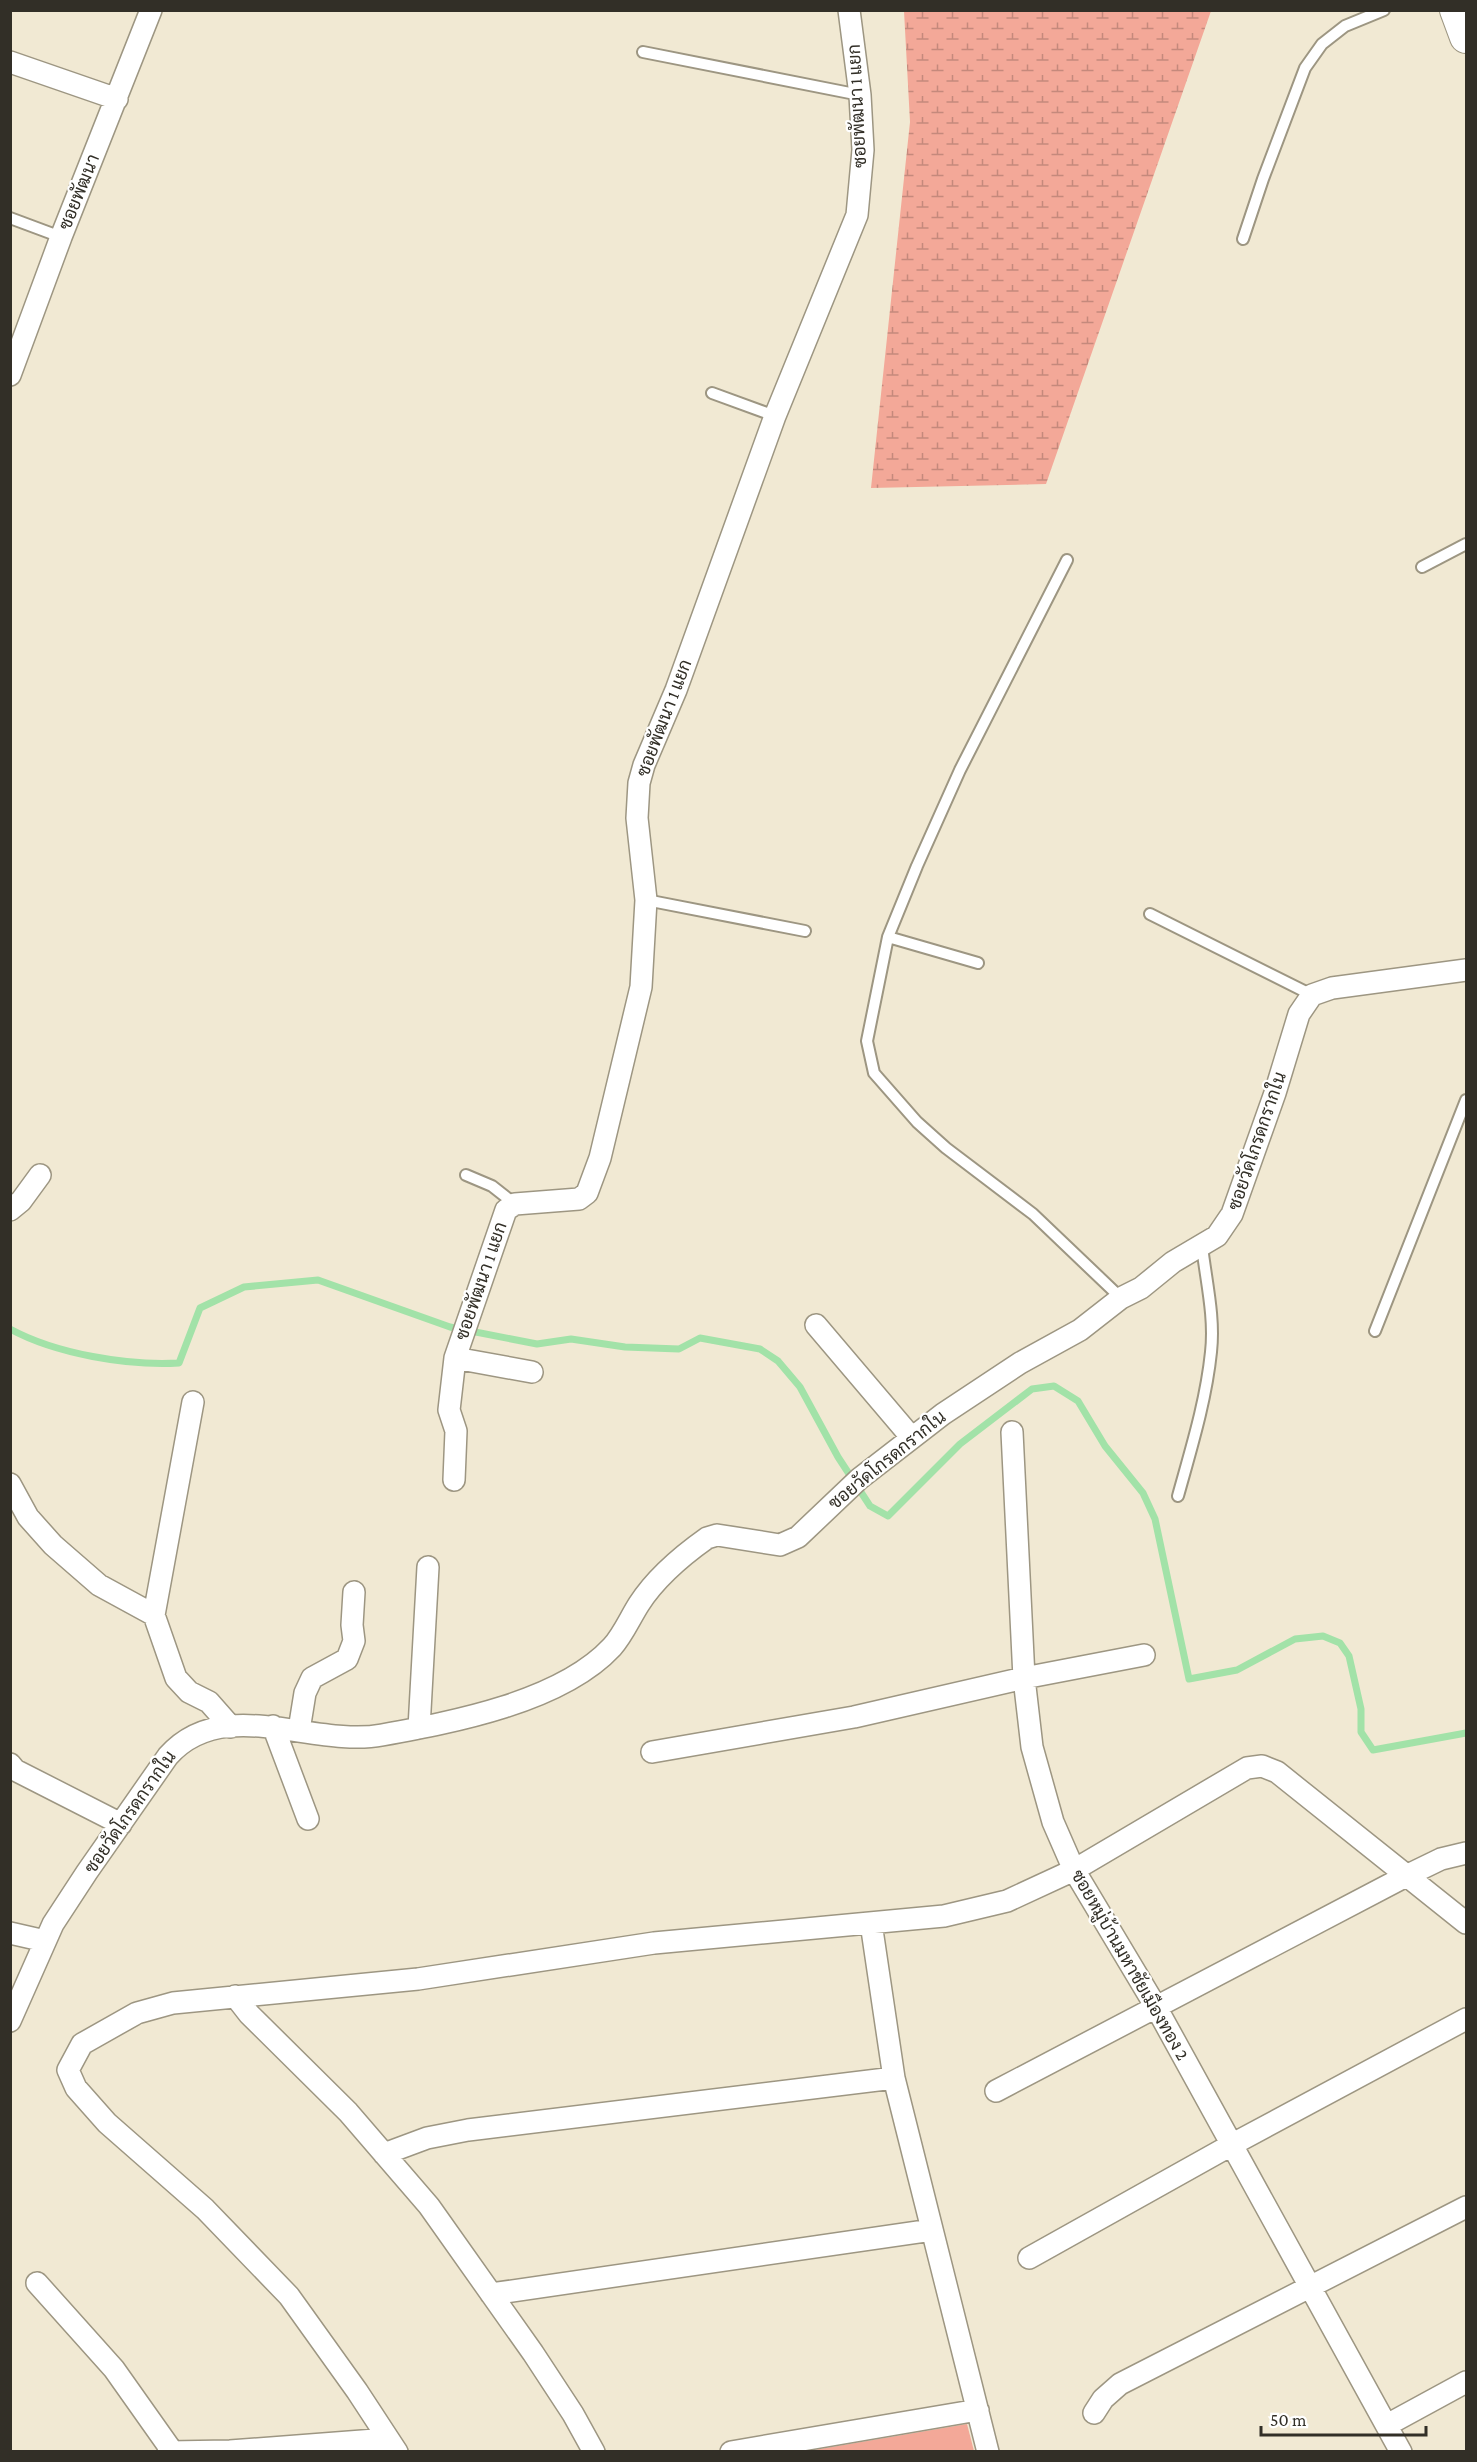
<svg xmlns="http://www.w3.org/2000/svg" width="1477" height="2462" viewBox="0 0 1477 2462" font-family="'Crimson Pro',Sarabun,serif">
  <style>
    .green { fill: #f3a898 }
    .wetland { fill: url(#wetland-marsh) }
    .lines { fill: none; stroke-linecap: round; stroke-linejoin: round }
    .stream { stroke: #a2e2a8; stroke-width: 7 }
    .service-casing { stroke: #9d9682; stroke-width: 14 }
    .minor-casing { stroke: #9d9682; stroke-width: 24 }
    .secondary-casing { stroke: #9d9682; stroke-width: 34 }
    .service { stroke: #fff; stroke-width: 10 }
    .minor { stroke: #fff; stroke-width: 21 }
    .secondary { stroke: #fff; stroke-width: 32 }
    .labels { text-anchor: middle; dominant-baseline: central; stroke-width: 4.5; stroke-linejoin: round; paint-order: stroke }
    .street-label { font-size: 18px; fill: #322f27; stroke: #fff }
  </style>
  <defs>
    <pattern id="wetland-marsh" width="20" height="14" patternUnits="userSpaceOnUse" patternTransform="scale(1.5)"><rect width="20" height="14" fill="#f3a898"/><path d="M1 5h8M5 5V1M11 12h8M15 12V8" fill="none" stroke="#c5897c"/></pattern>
  </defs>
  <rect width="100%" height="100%" fill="#f1e9d3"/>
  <path class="green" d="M967,2424L974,2451H808Z"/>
  <path class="wetland" d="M904,11H1211L1046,484L871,488L910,122Z"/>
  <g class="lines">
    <path class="stream" d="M10,1329C56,1354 128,1366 179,1363L200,1308L244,1287L318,1280L450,1327L537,1344L571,1339L625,1347L679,1349L700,1338L760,1349L778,1361L800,1387L838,1457L870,1506L888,1516L960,1444L1032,1389L1054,1386L1078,1401L1105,1446L1143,1493L1155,1519L1189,1679L1237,1670L1295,1639L1323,1636L1340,1643L1349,1656L1361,1709V1732L1373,1750L1466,1733"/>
    <defs>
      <path id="service" d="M643,52L860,95
        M10,218L61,237
        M1243,239L1263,179L1305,68L1322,44L1345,26L1384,10
        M712,393L775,416
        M1067,560L960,770L917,866L888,937L867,1041L874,1073L917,1122L946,1148L1033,1214L1121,1298
        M1422,567L1466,544
        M646,900L805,931
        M1150,914L1312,995
        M888,937L978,963
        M466,1175L492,1186L515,1204
        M1375,1331L1466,1100
        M1178,1496C1191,1449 1206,1401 1211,1352C1215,1317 1206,1281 1202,1246"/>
      <path id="minor" d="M10,62L117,99
        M10,375L61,237L151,10
        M10,1210L21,1201L40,1175
        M816,1325L912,1438
        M455,1358L532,1372
        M193,1402L154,1615L176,1678L189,1692L209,1702L231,1727
        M1012,1432L1024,1678L1032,1747L1053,1822L1074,1870L1156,2007L1401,2452
        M454,1480L456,1431L449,1410L455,1358L506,1210L515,1204L579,1199L587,1193L600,1158L641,987L646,900L637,818L639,783L644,765L676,690L775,416L857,215L863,150L860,95L849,10
        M10,1484L28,1517L53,1545L99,1585L154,1615
        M273,1726L308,1819
        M419,1728L428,1567
        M299,1730L305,1693L312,1678L347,1659L354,1641L352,1625L354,1592
        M652,1752L854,1717L1024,1678L1144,1655
        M10,1764L15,1770L121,1824
        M871,1923L894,2078L988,2452
        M10,1933L45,1941
        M235,1996L249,2014L348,2112L429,2206L533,2353L573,2414L594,2452
        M10,2021L53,1924L87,1872L168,1756C223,1694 313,1748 382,1735C453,1722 561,1702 612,1647C623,1635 630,1618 639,1604C655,1579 683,1555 707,1538L717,1535L780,1545L798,1537L859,1479L943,1414L1020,1363L1080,1330L1121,1298L1141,1288L1173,1262L1217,1236L1232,1214L1275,1093L1299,1014L1312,995L1332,988L1466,970
        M996,2091L1406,1876L1441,1859L1466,1853
        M384,2154L427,2138L468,2130L894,2078
        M1029,2258L1233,2144L1466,2019
        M37,2283L114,2369L172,2451
        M491,2294L932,2230
        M1094,2413L1103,2399L1120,2384L1466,2207
        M1387,2425L1466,2382
        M168,2452L230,2451L388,2439
        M397,2452L357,2391L289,2296L205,2209L107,2123L76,2088L68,2070L82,2044L137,2013L173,2003L418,1979L654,1943L944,1916L1007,1901L1074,1870L1247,1768L1262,1766L1277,1772L1466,1923
        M731,2452L978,2410"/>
      <path id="secondary" d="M1456,10L1466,37"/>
    </defs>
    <use href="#service" class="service-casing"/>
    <use href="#minor" class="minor-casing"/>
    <use href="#secondary" class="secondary-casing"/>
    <use href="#service" class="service"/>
    <use href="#minor" class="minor"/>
    <use href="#secondary" class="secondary"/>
  </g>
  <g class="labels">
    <g class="street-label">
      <text transform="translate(857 106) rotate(-93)">ซอยพัฒนา 1 แยก</text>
      <text transform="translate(79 192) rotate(-68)">ซอยพัฒนา</text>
      <text transform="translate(664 718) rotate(-69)">ซอยพัฒนา 1 แยก</text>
      <text transform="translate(1257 1141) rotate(-71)">ซอยวัดโกรดกรากใน</text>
      <text transform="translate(481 1281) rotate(-71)">ซอยพัฒนา 1 แยก</text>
      <text transform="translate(887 1460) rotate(-39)">ซอยวัดโกรดกรากใน</text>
      <text transform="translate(130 1812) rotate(-55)">ซอยวัดโกรดกรากใน</text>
      <text transform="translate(1130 1965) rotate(60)">ซอยหมู่บ้านมหาชัยเมืองทอง 2</text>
    </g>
  </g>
  <rect width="1477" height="2462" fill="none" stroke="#322f27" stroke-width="24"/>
  <path d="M1261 2426v9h165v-9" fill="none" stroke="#322f27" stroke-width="3"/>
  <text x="1270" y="2426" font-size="18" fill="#322f27" stroke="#ffffff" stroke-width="4.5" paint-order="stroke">50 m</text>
</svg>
